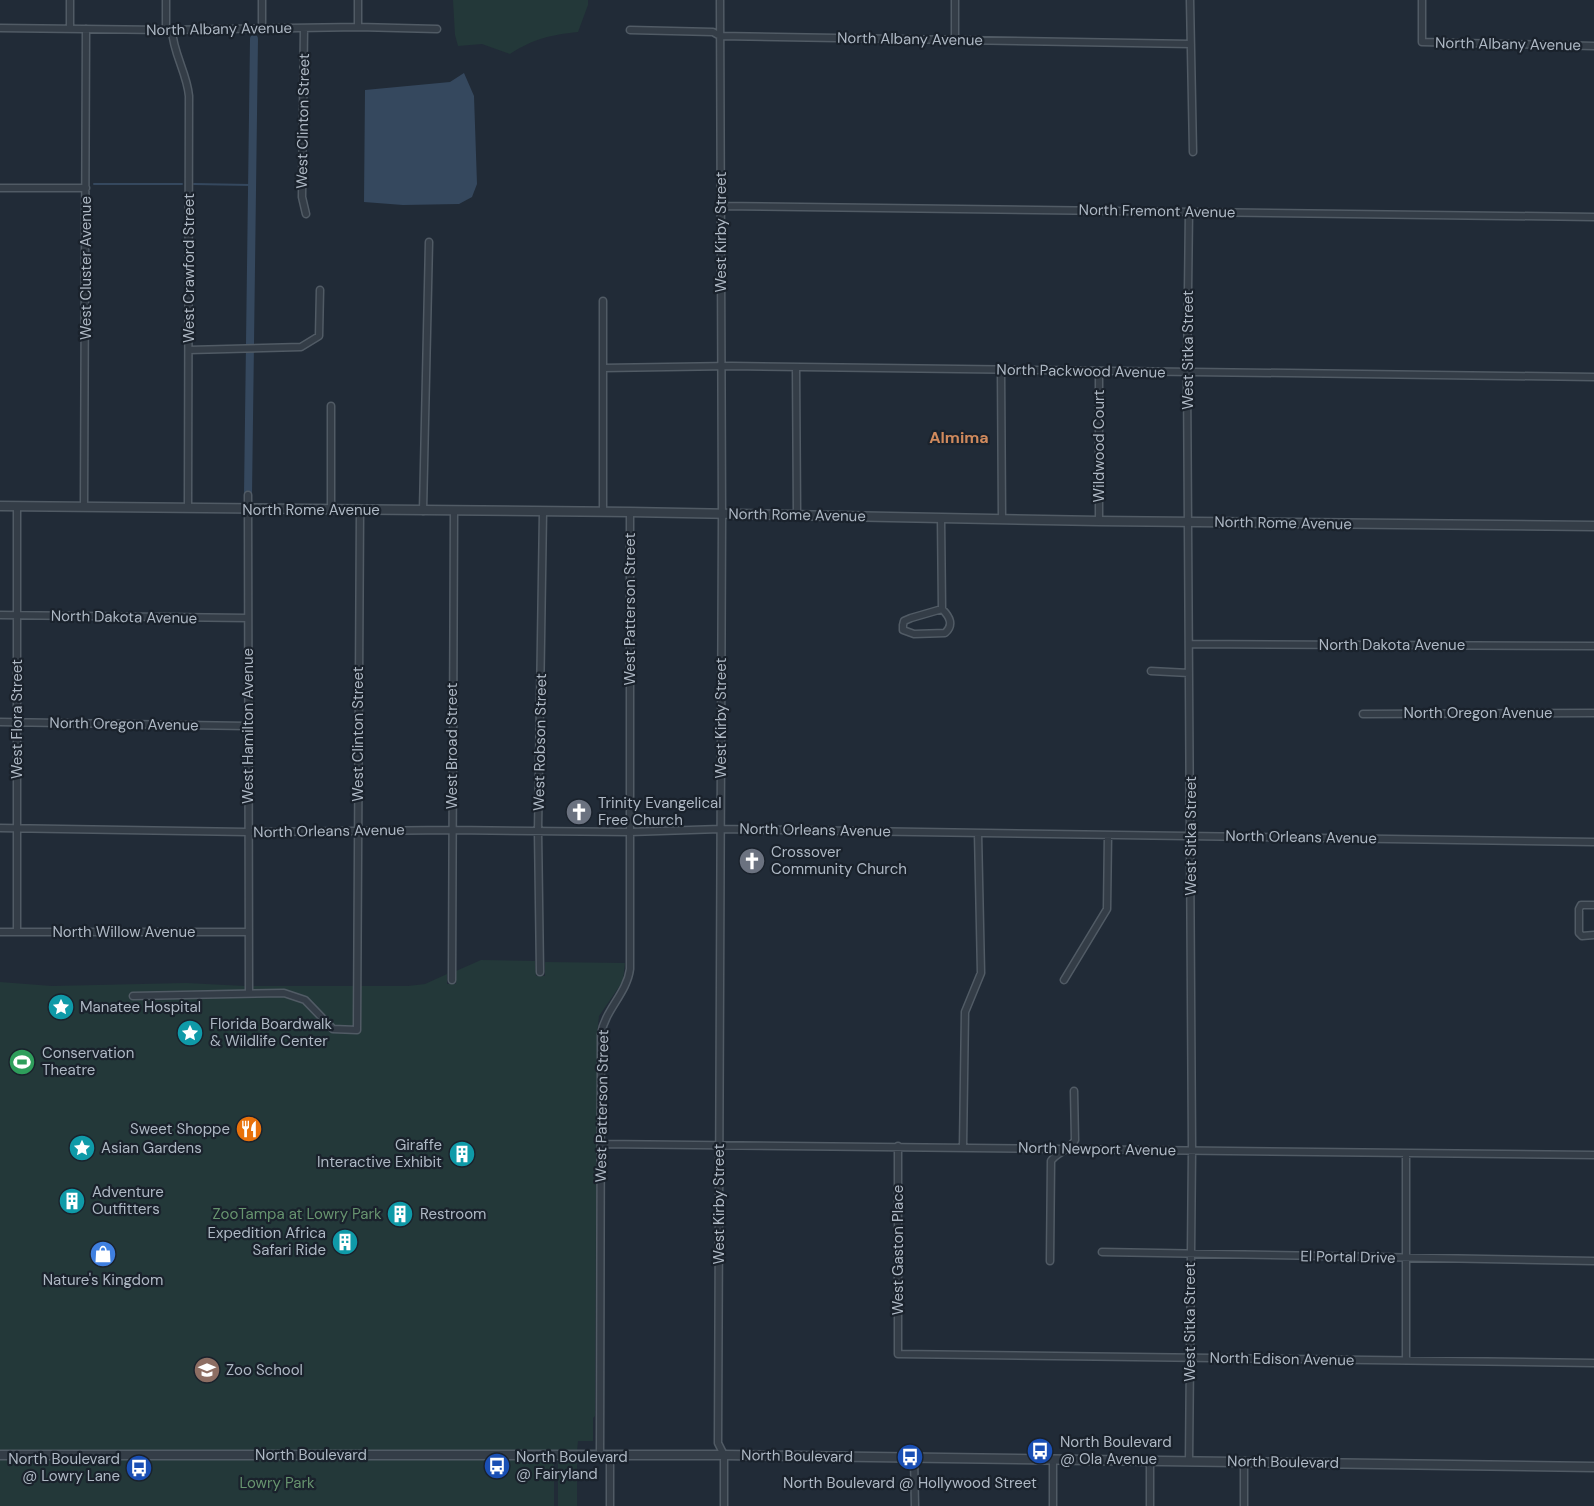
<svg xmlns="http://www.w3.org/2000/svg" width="1594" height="1506" viewBox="0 0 1594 1506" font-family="'DM Sans',sans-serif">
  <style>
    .green { fill: #233839 }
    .water { fill: #35485e }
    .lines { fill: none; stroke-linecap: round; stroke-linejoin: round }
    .stream { stroke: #35485e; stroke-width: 2 }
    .canal { stroke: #35485e; stroke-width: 8 }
    .minor-casing { stroke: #515b65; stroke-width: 9 }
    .tertiary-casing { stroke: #515b65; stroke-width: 11 }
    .minor { stroke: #343d47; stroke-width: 6 }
    .tertiary { stroke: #343d47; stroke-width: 8 }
    .labels { text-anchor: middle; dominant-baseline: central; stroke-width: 4.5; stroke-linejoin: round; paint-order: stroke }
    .street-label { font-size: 15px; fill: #aeb8c4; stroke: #1a222c }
    .poi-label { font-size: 15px; fill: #aeb8c4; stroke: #1a222c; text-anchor: start }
    .park-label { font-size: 15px; fill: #67946f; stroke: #1a222c }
    .neighbourhood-label { font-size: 16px; font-weight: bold; fill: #d08a5d; stroke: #1a222c }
  </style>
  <rect width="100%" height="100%" fill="#212b37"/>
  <path class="green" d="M453,0H588V5L578,32C550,35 533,39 510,54L482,44L458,46L455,35Z
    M481,960L535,961L536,976H545V962L625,963L623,981L599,1016L597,1034L595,1416L593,1418V1441H578L577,1451H0V982L52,986L186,983L245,986H408L425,984L447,974V984H456V971Z
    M0,1458L554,1460V1506H0Z
    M577,1459V1506H558V1460Z"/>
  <path class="water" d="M464,73L474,96L477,184L472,197L459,204L403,205L364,202L365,90L450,82Z"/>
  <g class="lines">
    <path class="stream" d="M94,184H182
      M194,184L251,185"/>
    <path class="canal" d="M248,495L254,39"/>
    <defs>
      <path id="minor" d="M70,0V29
        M166,0V30
        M358,0V27
        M720,0L722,520L718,1443L724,1455V1506
        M955,0V39
        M1190,0L1193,152
        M1422,0V42L1594,46
        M0,28L166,30L358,27L437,29
        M262,28V0
        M304,28L302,197L306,214
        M172,30C173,53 187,73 189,96L188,508
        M630,30L713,32L720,36L1191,44
        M0,188H86
        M720,206L1594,217
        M1189,211L1187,372L1192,1150L1189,1461
        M603,301V512
        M189,350L301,347L319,336L320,290
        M796,367L797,515
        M603,368L731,366L1594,377
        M1001,370L1002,519
        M331,406V509
        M248,495L249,993
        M17,506V932
        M84,507L86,29
        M423,511L429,242
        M941,518L942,609
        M1099,521V371
        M942,609C950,617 954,625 945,633L914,634L903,630V625L904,621L911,618Z
        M0,615L248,618
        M1189,644L1594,646
        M1151,671L1189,673
        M1363,714L1594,713
        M0,722L247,726
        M0,828L247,832L452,830L630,832L720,829L1594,842
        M1594,905H1581L1579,909V933L1582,936L1594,935
        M0,932H247
        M540,972L538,831L543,512
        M452,980L454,511
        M1064,980L1107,909L1108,835
        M133,996L284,993L305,1000L333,1029L357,1030L360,510
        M601,1144L1594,1155
        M898,1146V1354L1594,1363
        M963,1147L965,1012L981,973L978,833
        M1102,1252L1594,1261
        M1050,1261L1051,1161C1057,1152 1070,1150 1075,1140L1074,1091
        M1406,1360V1153
        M600,1455L601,1034C605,1010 627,993 630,969V512
        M914,1457L915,1506
        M1150,1460V1506
        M1244,1461V1506
        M610,1506V1455
        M1053,1506V1459"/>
      <path id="tertiary" d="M0,506L630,512L1099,521L1594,526
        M0,1455H724L1594,1467"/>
    </defs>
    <use href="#minor" class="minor-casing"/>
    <use href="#tertiary" class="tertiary-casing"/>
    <use href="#minor" class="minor"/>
    <use href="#tertiary" class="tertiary"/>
  </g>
  <defs>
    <symbol id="church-disc" viewBox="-11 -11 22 22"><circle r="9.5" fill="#6b7280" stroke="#1a222c"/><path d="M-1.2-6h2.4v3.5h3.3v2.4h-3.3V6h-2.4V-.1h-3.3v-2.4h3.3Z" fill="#fff"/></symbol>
    <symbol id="sight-disc" viewBox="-11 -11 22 22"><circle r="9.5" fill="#0f9aa8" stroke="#1a222c"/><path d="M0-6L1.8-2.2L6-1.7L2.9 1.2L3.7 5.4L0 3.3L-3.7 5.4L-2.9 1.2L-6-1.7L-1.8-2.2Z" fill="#fff"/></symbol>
    <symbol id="stadium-disc" viewBox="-11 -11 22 22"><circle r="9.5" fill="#2e9e5b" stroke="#1a222c"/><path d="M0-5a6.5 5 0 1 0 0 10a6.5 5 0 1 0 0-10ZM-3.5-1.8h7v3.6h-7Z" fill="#fff"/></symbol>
    <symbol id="restaurant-disc" viewBox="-11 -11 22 22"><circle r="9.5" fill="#e8710a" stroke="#1a222c"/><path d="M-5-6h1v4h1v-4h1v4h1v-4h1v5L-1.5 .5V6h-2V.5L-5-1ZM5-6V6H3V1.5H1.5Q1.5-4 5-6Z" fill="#fff"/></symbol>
    <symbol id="building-disc" viewBox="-11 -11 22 22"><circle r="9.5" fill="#0f9aa8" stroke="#1a222c"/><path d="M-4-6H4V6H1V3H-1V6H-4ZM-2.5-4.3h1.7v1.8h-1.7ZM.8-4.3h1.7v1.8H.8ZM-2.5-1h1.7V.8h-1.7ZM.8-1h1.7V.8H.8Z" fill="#fff"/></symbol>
    <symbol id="shop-disc" viewBox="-11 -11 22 22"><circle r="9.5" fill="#3f7fe0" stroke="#1a222c"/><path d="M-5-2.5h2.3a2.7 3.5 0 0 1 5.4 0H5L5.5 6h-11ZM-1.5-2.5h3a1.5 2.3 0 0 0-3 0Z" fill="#fff"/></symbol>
    <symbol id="school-disc" viewBox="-11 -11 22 22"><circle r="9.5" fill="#8d6e63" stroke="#1a222c"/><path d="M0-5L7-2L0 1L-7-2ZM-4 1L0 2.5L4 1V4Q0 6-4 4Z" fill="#fff"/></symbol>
    <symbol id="bus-disc" viewBox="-11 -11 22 22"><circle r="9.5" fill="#1a4fb4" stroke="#1a222c"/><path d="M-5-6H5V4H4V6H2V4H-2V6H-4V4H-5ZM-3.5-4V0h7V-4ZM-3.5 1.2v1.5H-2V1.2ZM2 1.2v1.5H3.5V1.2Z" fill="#fff"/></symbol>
  </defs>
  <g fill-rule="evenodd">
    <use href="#church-disc" x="564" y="797" width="30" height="30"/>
    <use href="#church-disc" x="737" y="846" width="30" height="30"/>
    <use href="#sight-disc" x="46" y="992" width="30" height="30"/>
    <use href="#sight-disc" x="175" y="1018" width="30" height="30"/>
    <use href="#stadium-disc" x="7" y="1047" width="30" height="30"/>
    <use href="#restaurant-disc" x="234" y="1114" width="30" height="30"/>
    <use href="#sight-disc" x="67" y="1133" width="30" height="30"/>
    <use href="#building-disc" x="447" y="1139" width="30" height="30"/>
    <use href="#building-disc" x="57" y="1186" width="30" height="30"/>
    <use href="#building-disc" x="385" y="1199" width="30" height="30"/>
    <use href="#building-disc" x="330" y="1227" width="30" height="30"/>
    <use href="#shop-disc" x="88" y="1239" width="30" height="30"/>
    <use href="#school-disc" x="192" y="1355" width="30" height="30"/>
    <use href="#bus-disc" x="1025" y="1436" width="30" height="30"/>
    <use href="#bus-disc" x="895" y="1442" width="30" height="30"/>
    <use href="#bus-disc" x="482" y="1451" width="30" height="30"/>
    <use href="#bus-disc" x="124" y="1453" width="30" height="30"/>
  </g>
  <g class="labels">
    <g class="street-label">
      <text transform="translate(219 29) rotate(-1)">North Albany Avenue</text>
      <text transform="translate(910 39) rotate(1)">North Albany Avenue</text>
      <text transform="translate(1508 44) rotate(1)">North Albany Avenue</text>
      <text transform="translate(303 121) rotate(-89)">West Clinton Street</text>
      <text transform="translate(1157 211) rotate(1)">North Fremont Avenue</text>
      <text transform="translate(721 232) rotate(-90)">West Kirby Street</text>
      <text transform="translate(86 268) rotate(-90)">West Cluster Avenue</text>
      <text transform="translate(189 268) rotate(-90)">West Crawford Street</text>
      <text transform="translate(1188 350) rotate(-90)">West Sitka Street</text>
      <text transform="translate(1081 371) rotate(1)">North Packwood Avenue</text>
      <text transform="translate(1099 446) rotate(-90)">Wildwood Court</text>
      <text x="311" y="510">North Rome Avenue</text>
      <text transform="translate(797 515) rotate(1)">North Rome Avenue</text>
      <text transform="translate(1283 523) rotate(1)">North Rome Avenue</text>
      <text transform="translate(630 609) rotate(-90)">West Patterson Street</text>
      <text transform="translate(124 617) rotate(1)">North Dakota Avenue</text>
      <text x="1392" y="645">North Dakota Avenue</text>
      <text x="1478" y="713">North Oregon Avenue</text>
      <text transform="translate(721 718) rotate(-90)">West Kirby Street</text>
      <text transform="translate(17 719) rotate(-90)">West Flora Street</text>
      <text transform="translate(124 724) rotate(1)">North Oregon Avenue</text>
      <text transform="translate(248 726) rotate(-90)">West Hamilton Avenue</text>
      <text transform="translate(358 734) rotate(-90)">West Clinton Street</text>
      <text transform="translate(540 742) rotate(-89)">West Robson Street</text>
      <text transform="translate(452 746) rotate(-90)">West Broad Street</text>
      <text transform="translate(815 830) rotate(1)">North Orleans Avenue</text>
      <text transform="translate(329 831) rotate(-1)">North Orleans Avenue</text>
      <text transform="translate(1191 836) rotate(-90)">West Sitka Street</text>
      <text transform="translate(1301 837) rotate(1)">North Orleans Avenue</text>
      <text x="124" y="932">North Willow Avenue</text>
      <text transform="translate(602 1106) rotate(-89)">West Patterson Street</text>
      <text transform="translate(1097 1149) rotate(1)">North Newport Avenue</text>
      <text transform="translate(719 1204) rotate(-90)">West Kirby Street</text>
      <text transform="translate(898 1250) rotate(-90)">West Gaston Place</text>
      <text transform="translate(1348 1257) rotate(1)">El Portal Drive</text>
      <text transform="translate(1190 1322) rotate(-90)">West Sitka Street</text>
      <text transform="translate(1282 1359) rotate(1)">North Edison Avenue</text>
      <text x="311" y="1455">North Boulevard</text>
      <text transform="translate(797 1456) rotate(1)">North Boulevard</text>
      <text transform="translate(1283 1462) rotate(1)">North Boulevard</text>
    </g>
    <g class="poi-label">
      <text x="598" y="803">Trinity Evangelical<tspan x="598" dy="17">Free Church</tspan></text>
      <text x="771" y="852">Crossover<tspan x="771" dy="17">Community Church</tspan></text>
      <text x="80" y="1007">Manatee Hospital</text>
      <text x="210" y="1024">Florida Boardwalk<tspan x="210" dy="17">&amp; Wildlife Center</tspan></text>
      <text x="42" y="1053">Conservation<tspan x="42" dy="17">Theatre</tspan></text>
      <text x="230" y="1129" text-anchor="end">Sweet Shoppe</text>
      <text x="442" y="1145" text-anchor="end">Giraffe<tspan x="442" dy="17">Interactive Exhibit</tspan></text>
      <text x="101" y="1148">Asian Gardens</text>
      <text x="92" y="1192">Adventure<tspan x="92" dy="17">Outfitters</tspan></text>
      <text x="420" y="1214">Restroom</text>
      <text x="326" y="1233" text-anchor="end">Expedition Africa<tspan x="326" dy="17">Safari Ride</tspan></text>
      <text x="103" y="1280" text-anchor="middle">Nature's Kingdom</text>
      <text x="226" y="1370">Zoo School</text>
      <text x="1060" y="1442">North Boulevard<tspan x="1060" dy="17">@ Ola Avenue</tspan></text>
      <text x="516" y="1457">North Boulevard<tspan x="516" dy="17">@ Fairyland</tspan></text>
      <text x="120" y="1459" text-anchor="end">North Boulevard<tspan x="120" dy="17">@ Lowry Lane</tspan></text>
      <text x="910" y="1483" text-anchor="middle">North Boulevard @ Hollywood Street</text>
    </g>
    <g class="park-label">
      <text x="297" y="1214">ZooTampa at Lowry Park</text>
      <text x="277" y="1483">Lowry Park</text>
    </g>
    <g class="neighbourhood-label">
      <text x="959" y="437">Almima</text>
    </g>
  </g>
</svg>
